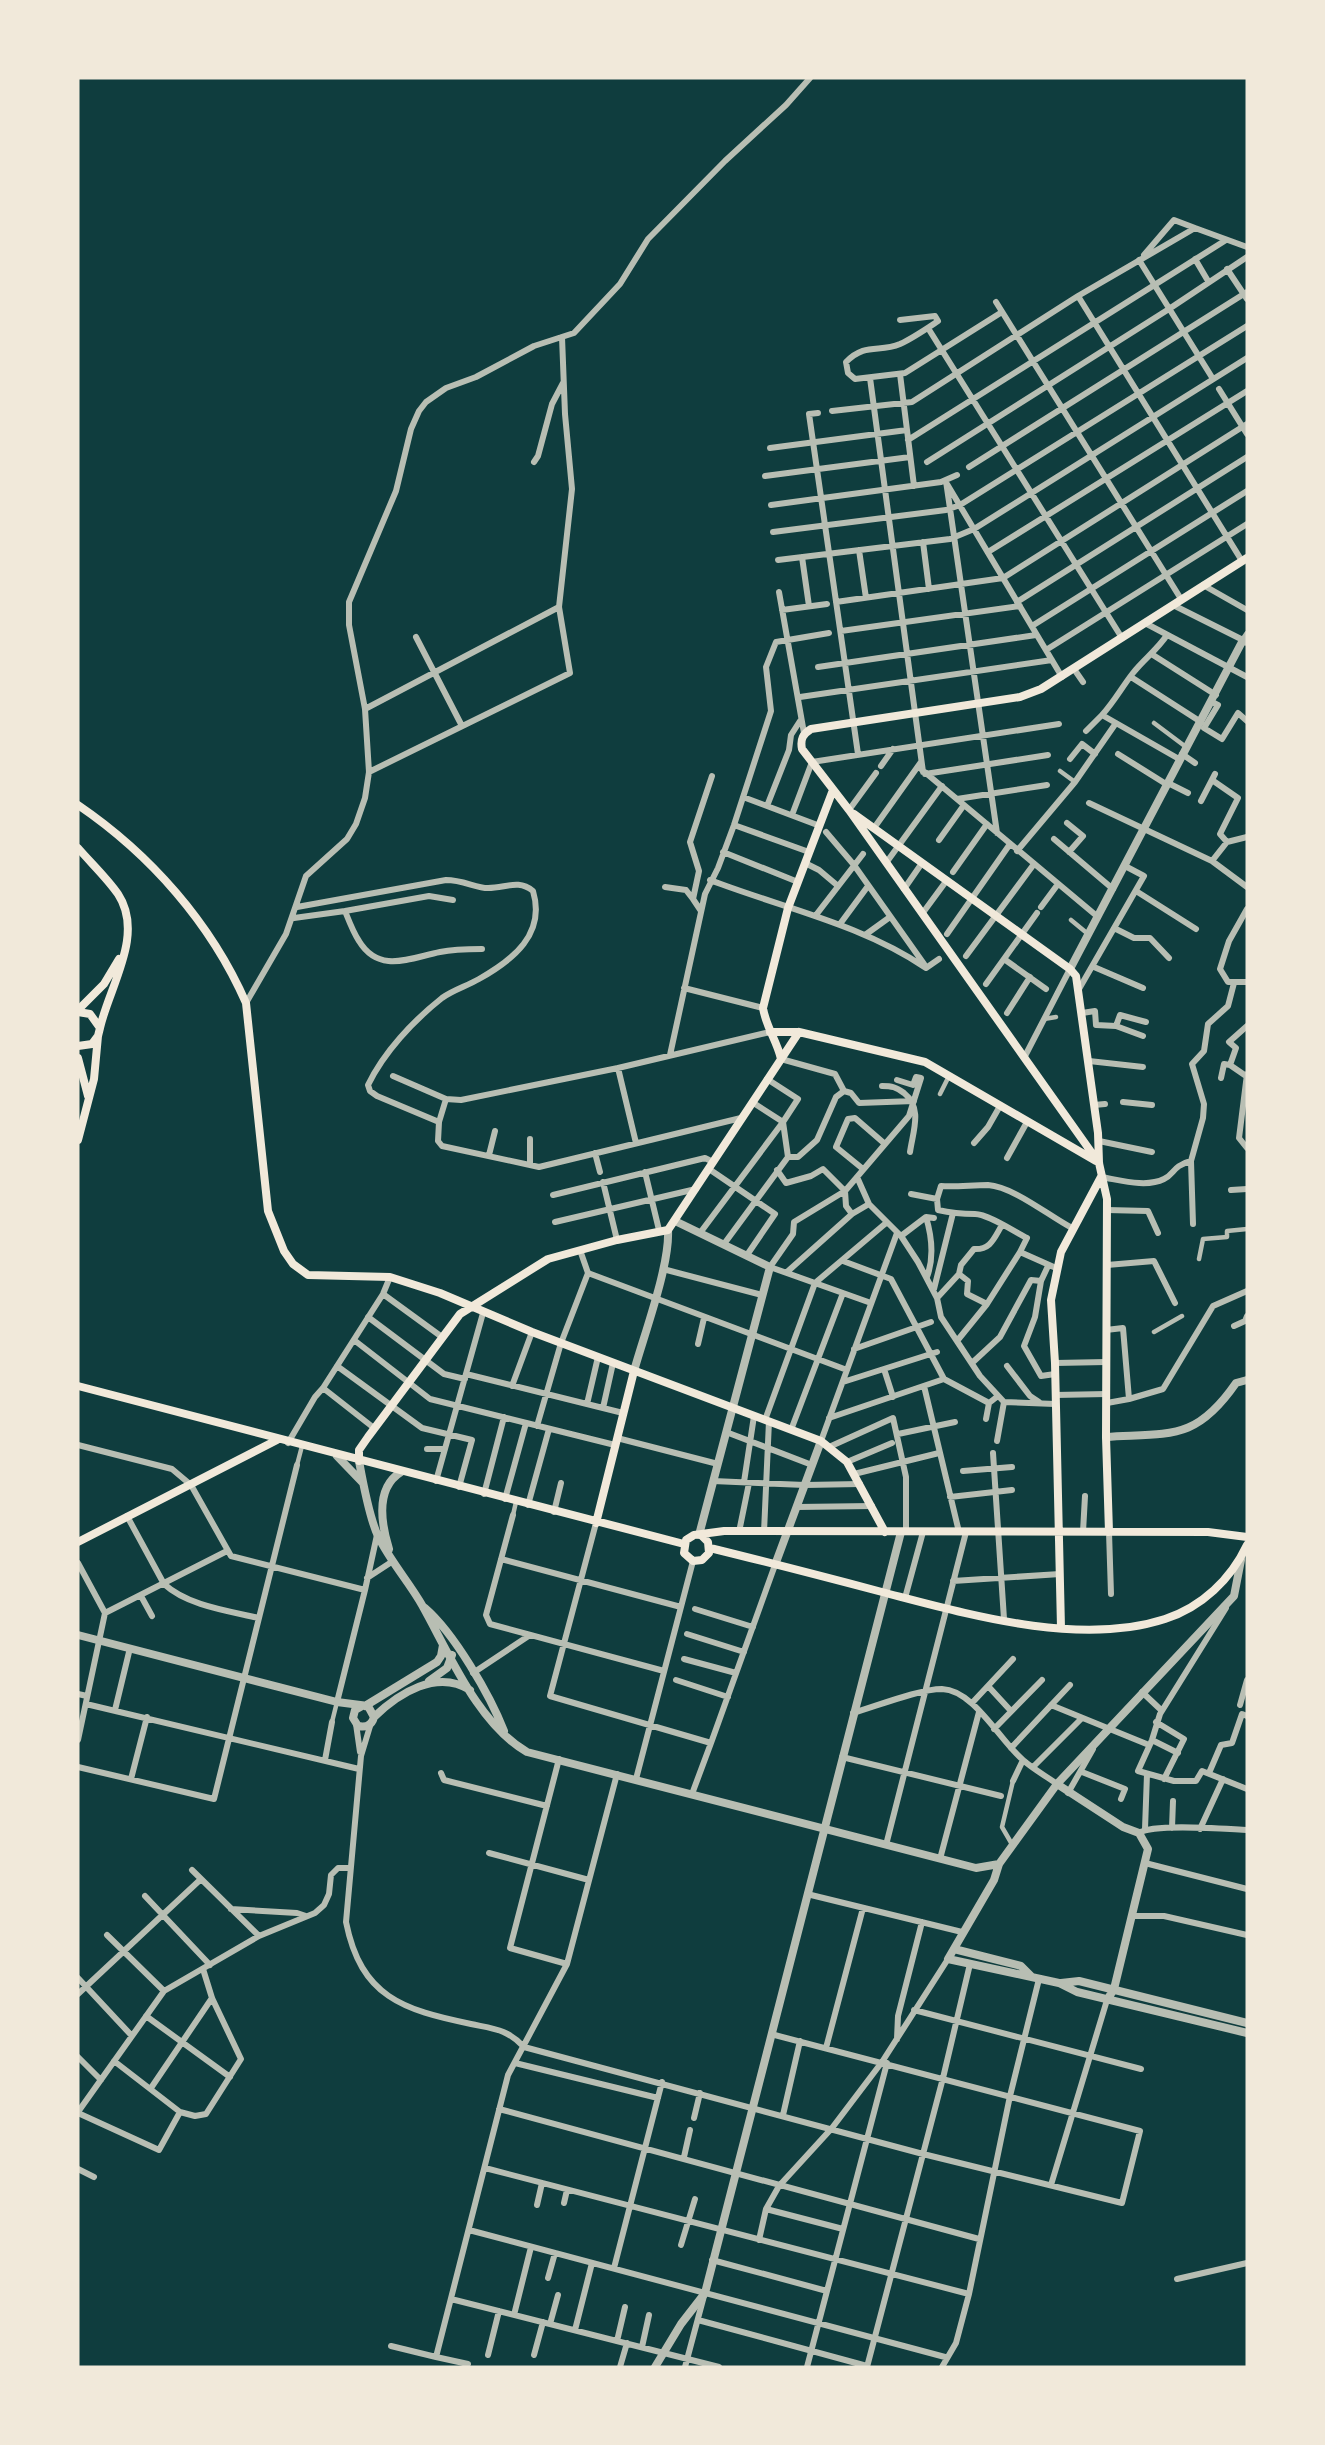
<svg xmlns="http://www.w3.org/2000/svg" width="1325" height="2445" viewBox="0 0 1325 2445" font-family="'DejaVu Sans',sans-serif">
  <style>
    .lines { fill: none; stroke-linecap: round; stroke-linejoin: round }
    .pedestrian { stroke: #b8beb3; stroke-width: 4.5 }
    .minor { stroke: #b8beb3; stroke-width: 6 }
    .tertiary { stroke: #b8beb3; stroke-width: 8 }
    .secondary { stroke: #f1e9da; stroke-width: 8 }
  </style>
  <rect width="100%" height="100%" fill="#0f3d3e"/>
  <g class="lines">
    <path class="pedestrian" d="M1154,723L1186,747
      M1060,771L1075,782
      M1071,920L1088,934
      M1044,1019L1056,1017
      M940,1094L949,1076
      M1199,1259L1203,1239L1227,1237V1231L1247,1229
      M1154,1332L1182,1316
      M297,1465L302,1446
      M513,1515L516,1502
      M332,1722L337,1702
      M1013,1781L1002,1827L1013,1846"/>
    <path class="minor" d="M1144,255L1174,220L1195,228
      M1195,259L1208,281
      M1139,260L1213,379
      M1227,269L1247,299
      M1078,296L1242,561
      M996,302L1181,599
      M900,320L935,316L938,321C926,329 913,338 900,344C879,353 866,342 846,362L848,373L855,379L905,373L1002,312
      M928,328L1122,638
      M900,374L914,486
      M870,378L923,772
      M1219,389L1247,434
      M832,411L912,402L1078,296L1195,228L1247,247
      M818,413L809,414L858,754
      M908,440L1226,240
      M770,448L907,430
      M534,462L538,456L552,404L563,383
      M927,462L1169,309L1247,257
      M969,467L1247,292
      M765,476L910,457
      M946,481L997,833
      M947,484L1062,677
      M771,505L941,482L957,475
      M773,532L946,510L960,505L1247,326
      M923,542L929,589
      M859,550L866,598
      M988,552L1247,391
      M802,557L809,606
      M778,560L950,539L974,529L1247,358
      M1203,585L1247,610
      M779,592L804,733
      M836,602L1003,578L1247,424
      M1017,602L1247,457
      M1173,605L1243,640L1247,634
      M782,610L827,604
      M1145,623L1247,677
      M1032,626L1247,491
      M841,631L1020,606
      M416,637L462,726
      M1046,650L1247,524
      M1153,655L1216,695
      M818,667L1036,635
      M1074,669L1083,682
      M1131,677L1201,722
      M800,697L1052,660
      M1212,702L1218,705L1204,728L1222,739L1238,713L1247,721
      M365,709L559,607
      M1116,723L1179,759
      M1086,731L1102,715
      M1118,754L1166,784
      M1182,754L1195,763
      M1070,759L1082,744L1095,754
      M881,766L893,749
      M921,769L1098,917
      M369,772L570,673L559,607L572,489L565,414L562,337
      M925,774L1048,755
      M1212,780L1238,798L1220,834L1227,842
      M1168,783L1188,793
      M743,797L820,826
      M957,799L1047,785
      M1201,801L1215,774
      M1089,803L1212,861L1247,887
      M767,806L789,750L791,735L800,721
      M849,810L876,773
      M792,815L812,762L1059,724
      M1067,823L1083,836L1069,852
      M734,825L809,852
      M874,828L921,762
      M826,832L854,865L924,964
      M1054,839L1113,889
      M939,840L964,805
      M1017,851L1075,782L1116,723L1102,715C1114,702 1122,687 1133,673C1144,659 1157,650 1167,635
      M723,852L798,882
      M1212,861L1227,842L1247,837
      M805,863L819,870L838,886
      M886,863L942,786
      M953,872L987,824
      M710,880C783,908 861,924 926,968L939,959
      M665,887L686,890L693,899
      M904,889L922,863
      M1136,891L1196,929
      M297,907L446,880C463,880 476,888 488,888C506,888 518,879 533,891C546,934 513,960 479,979C467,986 453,990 442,998C413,1021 384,1052 368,1085L370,1091L377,1096L439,1122L446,1099L393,1076
      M1041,907L1058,884
      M1247,909L1229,941L1220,969L1228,982H1247
      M345,911L429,896L453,900
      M701,911L693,899L699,871L690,842L712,776
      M922,914L947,880
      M816,915L863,854
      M294,918L345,911C349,921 353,932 359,941C379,974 410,958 440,952C454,949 468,949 482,949
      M840,924L868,886
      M1116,929L1134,938H1150L1169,958
      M947,934L1010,844
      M865,935L890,917
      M966,956L1034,864
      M1004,959L1046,989
      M1094,967L1143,988
      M986,984L1037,913
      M684,988L763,1008
      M1079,989L1144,876L1125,866
      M246,1003L286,934L306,876L347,839L356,824L365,798L369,772L365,709L349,625V602L396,491L411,429L419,411L426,402L446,388L476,377L534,346L574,333L620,284L648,239L725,161L786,105L810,78
      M1007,1013L1030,977
      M1082,1013L1095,1011L1096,1025L1116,1026L1143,1036
      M1116,1026L1120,1015L1146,1022
      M670,1055L705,894L718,868L734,825L771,711L766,667L776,642L829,633
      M1024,1058L1070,969
      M781,1059L835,1074L844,1091L851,1093L859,1103L914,1101
      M1089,1061L1143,1067
      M1230,1065L1246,1076
      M618,1068L636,1143
      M1247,1074L1239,1138L1247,1148
      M1221,1078L1224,1064L1230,1065L1236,1048L1229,1042L1247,1026
      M897,1080L913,1085L916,1077L921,1078
      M882,1086C892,1086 896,1087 904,1093C923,1108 913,1131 910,1152
      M446,1099L461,1100L618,1068L770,1032
      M1123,1102L1152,1105
      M1094,1105L1105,1104
      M439,1122L438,1141L442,1146L539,1167L741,1118
      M1099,1141L1152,1152
      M974,1143L988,1127L1000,1106
      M595,1153L600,1172
      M489,1155L495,1131
      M788,1157H798L817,1140L836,1097L844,1091
      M1007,1158L1027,1122
      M530,1165V1139
      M709,1169L775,1214L747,1255
      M863,1169L836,1147L848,1119L855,1118L885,1144
      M777,1170L786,1183L811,1176L823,1169L845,1191L846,1206L852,1214
      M645,1172L659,1230
      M857,1177L869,1204L901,1236L918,1262L937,1298L941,1317L980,1376L1004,1402L1055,1404
      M1101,1177C1120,1180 1146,1188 1164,1179C1175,1174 1172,1166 1191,1161
      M603,1182L617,1240
      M1231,1190L1247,1189
      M911,1194L937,1199
      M553,1195L705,1158L713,1162
      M1107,1210L1148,1211L1158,1233
      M926,1217C932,1237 934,1258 927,1277
      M555,1222L696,1189
      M1193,1224L1191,1161L1203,1118L1204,1104L1192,1064L1204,1051L1208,1024L1228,1006L1234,983
      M700,1233L783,1122L752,1102
      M901,1236L926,1217L934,1218
      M724,1244L788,1157L783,1122L798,1099L767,1079
      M1020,1252L1027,1238C1015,1232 988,1214 975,1214C962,1214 951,1213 938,1210L937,1199L941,1186C956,1187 972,1185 988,1185C1014,1187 1049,1216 1072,1228
      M843,1261L891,1279L944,1379
      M1107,1265L1154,1261L1175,1303
      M1048,1266L1041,1281L1035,1317L1024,1346L1041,1376L1055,1374
      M663,1269L762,1295
      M787,1272L852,1214L869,1204
      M588,1273L847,1370
      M959,1274L968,1281L967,1294L987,1304
      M934,1289L953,1213
      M383,1294L442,1337
      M937,1298L959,1274L961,1265L974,1249C991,1250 994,1238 1002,1225
      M871,1303L770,1267L793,1234L794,1222L845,1191L857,1177L909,1116L921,1078
      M368,1317L444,1374L465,1379
      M1234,1326L1245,1321L1247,1316
      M1106,1330L1123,1328L1129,1399L1107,1403
      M354,1340L430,1399L615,1445
      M957,1341L987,1304L1020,1252L1056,1268
      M698,1344L704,1318
      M854,1349L931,1322
      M972,1363L1000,1337L1031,1280L1041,1281
      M1055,1363L1106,1362
      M337,1366L422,1428L472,1440L459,1487
      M1007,1366L1030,1396L1039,1402
      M884,1369L893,1397
      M466,1374L623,1413
      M944,1379L989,1403
      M843,1382L937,1352
      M512,1386L532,1332
      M924,1386L959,1532
      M323,1388L374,1428
      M1055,1395L1107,1394
      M1129,1399L1163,1389L1213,1306L1247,1291
      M587,1404L598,1357
      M603,1408L613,1363
      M829,1418L944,1379
      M986,1419L989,1403L998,1396
      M765,1420L815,1283L886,1223
      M537,1426L561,1343L588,1273L580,1250
      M791,1430L843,1293
      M726,1432L812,1465
      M898,1434L955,1422
      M617,1438L718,1464
      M821,1441L897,1233
      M997,1441L1004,1402
      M288,1443L315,1397L323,1388L383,1294L390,1277
      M78,1445L172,1469L191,1485L231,1556L365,1590L337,1702
      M829,1447L893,1418L906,1477V1532
      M427,1449H445
      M993,1453L1004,1619
      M847,1462L892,1443
      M963,1471L1012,1467
      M854,1474L939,1453
      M436,1481L483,1313
      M713,1481L805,1485L860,1484
      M744,1482L754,1416
      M484,1494L504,1417
      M950,1497L1012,1490
      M505,1499L526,1423
      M528,1505L549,1429
      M797,1507L872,1506
      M554,1512L561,1483
      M513,1515L486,1615L490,1624L664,1671
      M127,1516L164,1584C188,1606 229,1611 259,1618
      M596,1523L550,1696L711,1743L692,1794
      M739,1532L749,1483
      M764,1532L769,1421
      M1083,1532L1085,1496
      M1109,1532L1111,1594
      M501,1559L681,1607
      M78,1563L105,1613
      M367,1578L393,1561
      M953,1581L1060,1574
      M365,1590L377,1535
      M141,1596L152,1616
      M905,1598L923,1532
      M1226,1608L1160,1714L1152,1740L1138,1771L1174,1781H1196L1202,1771L1247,1789
      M695,1609L753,1627
      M687,1634L744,1652
      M684,1659L736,1673
      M473,1673L530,1635
      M676,1680L728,1697
      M988,1686L1011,1711
      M1142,1692L1160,1709
      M78,1694L87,1696
      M972,1703L1013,1659
      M86,1704L359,1769
      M1051,1705L1149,1745
      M1240,1705L1247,1680
      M115,1710L130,1648
      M853,1713C877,1706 920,1689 942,1689C974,1690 1000,1741 1023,1760C1033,1769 1046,1776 1057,1784
      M1156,1722L1184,1739L1164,1779
      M371,1723L361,1756L346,1922C361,1997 403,2010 471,2024C495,2029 507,2029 524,2047
      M356,1724L360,1752
      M994,1729L1042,1680
      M78,1740L105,1613L227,1551
      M1152,1740L1178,1753
      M711,1743L775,1565
      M1011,1748L1070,1685
      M842,1757L1001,1796
      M559,1759L510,1948L567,1964
      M325,1760L332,1722
      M78,1767L214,1799L297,1465
      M1033,1767L1082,1718
      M1082,1772L1125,1789L1121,1799
      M441,1773L444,1780L547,1806
      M1209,1773L1221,1745L1232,1743L1242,1714L1247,1716
      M131,1779L147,1717
      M636,1779L693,1561
      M1013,1781L1023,1760
      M1068,1793L1093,1749
      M1172,1828L1173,1801
      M1145,1829L1147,1774
      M1200,1829L1223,1779
      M1139,1833C1154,1823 1225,1829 1247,1830
      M886,1845L966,1532
      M489,1853L589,1880
      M940,1859L979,1712
      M1145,1863L1247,1889
      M192,1870L259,1936
      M807,1894L962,1932
      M145,1896L210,1965
      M231,1909L297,1913L306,1916
      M1133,1916H1164L1247,1935
      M107,1935L164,1991
      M78,1978L132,2036
      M78,1994L201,1879
      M914,2010L1141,2069
      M146,2016L230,2077
      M897,2039L898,2016L922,1922
      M524,2047L923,2154L1122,2203L1140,2131L771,2034
      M826,2048L863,1908
      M78,2057L101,2080
      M114,2061L180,2112L195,2116L206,2114L241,2059L212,1998L203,1969
      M515,2063L658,2098
      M151,2088L212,1998
      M499,2109L979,2239
      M78,2112L164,1991L259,1936L315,1913L324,1905L329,1894L331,1875L338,1868H350
      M78,2113L159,2150L180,2112
      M783,2115L800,2041
      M694,2118L700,2093
      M684,2157L690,2130
      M485,2168L969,2294
      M78,2169L94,2177
      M1051,2185L1107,2000
      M564,2203L567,2190
      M537,2205L542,2183
      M766,2209L843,2229
      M469,2230L945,2357
      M759,2240L766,2209L779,2186L832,2128L882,2062L948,1959
      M681,2245L695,2199
      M712,2260L827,2291
      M614,2268L662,2082
      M548,2278L555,2253
      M1177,2279L1247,2263
      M451,2299L719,2367
      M514,2315L531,2247
      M698,2320L867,2366
      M550,2324L558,2295
      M575,2330L592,2263
      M617,2341L625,2307
      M391,2346L436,2357L508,2075L567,1964L617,1774
      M642,2347L649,2315
      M488,2355L499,2311
      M534,2355L543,2322
      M436,2357L468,2364
      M620,2367L627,2343
      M685,2367L704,2296
      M807,2367L887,2063
      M867,2367L943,2078L970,1964
      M942,2367L956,2343L969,2294L1010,2096L1039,1979"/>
    <path class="tertiary" d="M1070,969L1243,640L1247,642
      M675,1221L770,1267L699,1535
      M634,1371C644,1335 670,1265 668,1230
      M1106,1437C1171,1433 1196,1441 1236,1383L1247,1380
      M337,1456L363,1483
      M359,1461C363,1483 369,1517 378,1536C390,1561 409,1582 422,1605C449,1653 478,1724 527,1752L976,1868L999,1864
      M389,1549C381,1523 375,1488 401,1472
      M1241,1560L1234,1596L1057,1784L999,1864L994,1880L948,1959L1059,1983L1077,1992L1247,2033
      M775,1565L821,1441
      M425,1608C454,1633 490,1695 504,1731
      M78,1635L337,1702L368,1706L374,1717C372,1725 366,1728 358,1726L353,1718L355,1710L362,1706
      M429,1681L447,1668L452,1655
      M365,1706L437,1662L441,1656L443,1645
      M374,1717C399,1693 437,1669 470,1690
      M1057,1784L1123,1827L1139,1833L1148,1849L1114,1989L1107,2000
      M954,1949L1021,1966L1032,1977
      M1061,1983L1079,1981L1247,2023
      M655,2367L681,2324L705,2293L901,1532"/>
    <path class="secondary" d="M78,805C150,854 211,923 246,1003L268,1211L284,1251L293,1264L308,1275L390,1277L440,1293L532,1332L821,1441L847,1462L885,1532
      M854,814L1070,969L1076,976L1098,1133L1099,1163L1107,1199L1106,1437L1109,1532
      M78,848C91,863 107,878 118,894C145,935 109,987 100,1028
      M78,1010L104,984L119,959
      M78,1012L90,1014L100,1028L98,1036L92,1044L78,1046
      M770,1032H799L925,1062L1096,1161
      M78,1058L88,1096
      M781,1059C777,1041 766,1027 763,1008L788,908L833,790
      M78,1140L94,1079L98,1036
      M1099,1163L849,810L802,749C800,739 803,734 811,729L1020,697L1041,689L1247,558
      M78,1386L684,1544
      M359,1461V1450L368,1437L460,1314L548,1259L617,1240L668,1230L799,1032
      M596,1523L634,1371
      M702,1536L708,1542L709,1553L702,1560L693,1561L684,1553L686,1540L694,1535L724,1531L1208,1532L1247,1537
      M78,1542L277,1440
      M710,1548C767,1562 825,1577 882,1592C967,1614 1079,1647 1165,1619C1202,1607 1231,1579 1247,1545
      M1061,1628L1055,1363L1051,1300L1061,1252L1101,1177"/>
  </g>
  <rect width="1325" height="2445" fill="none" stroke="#f1e9da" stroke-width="159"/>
</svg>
